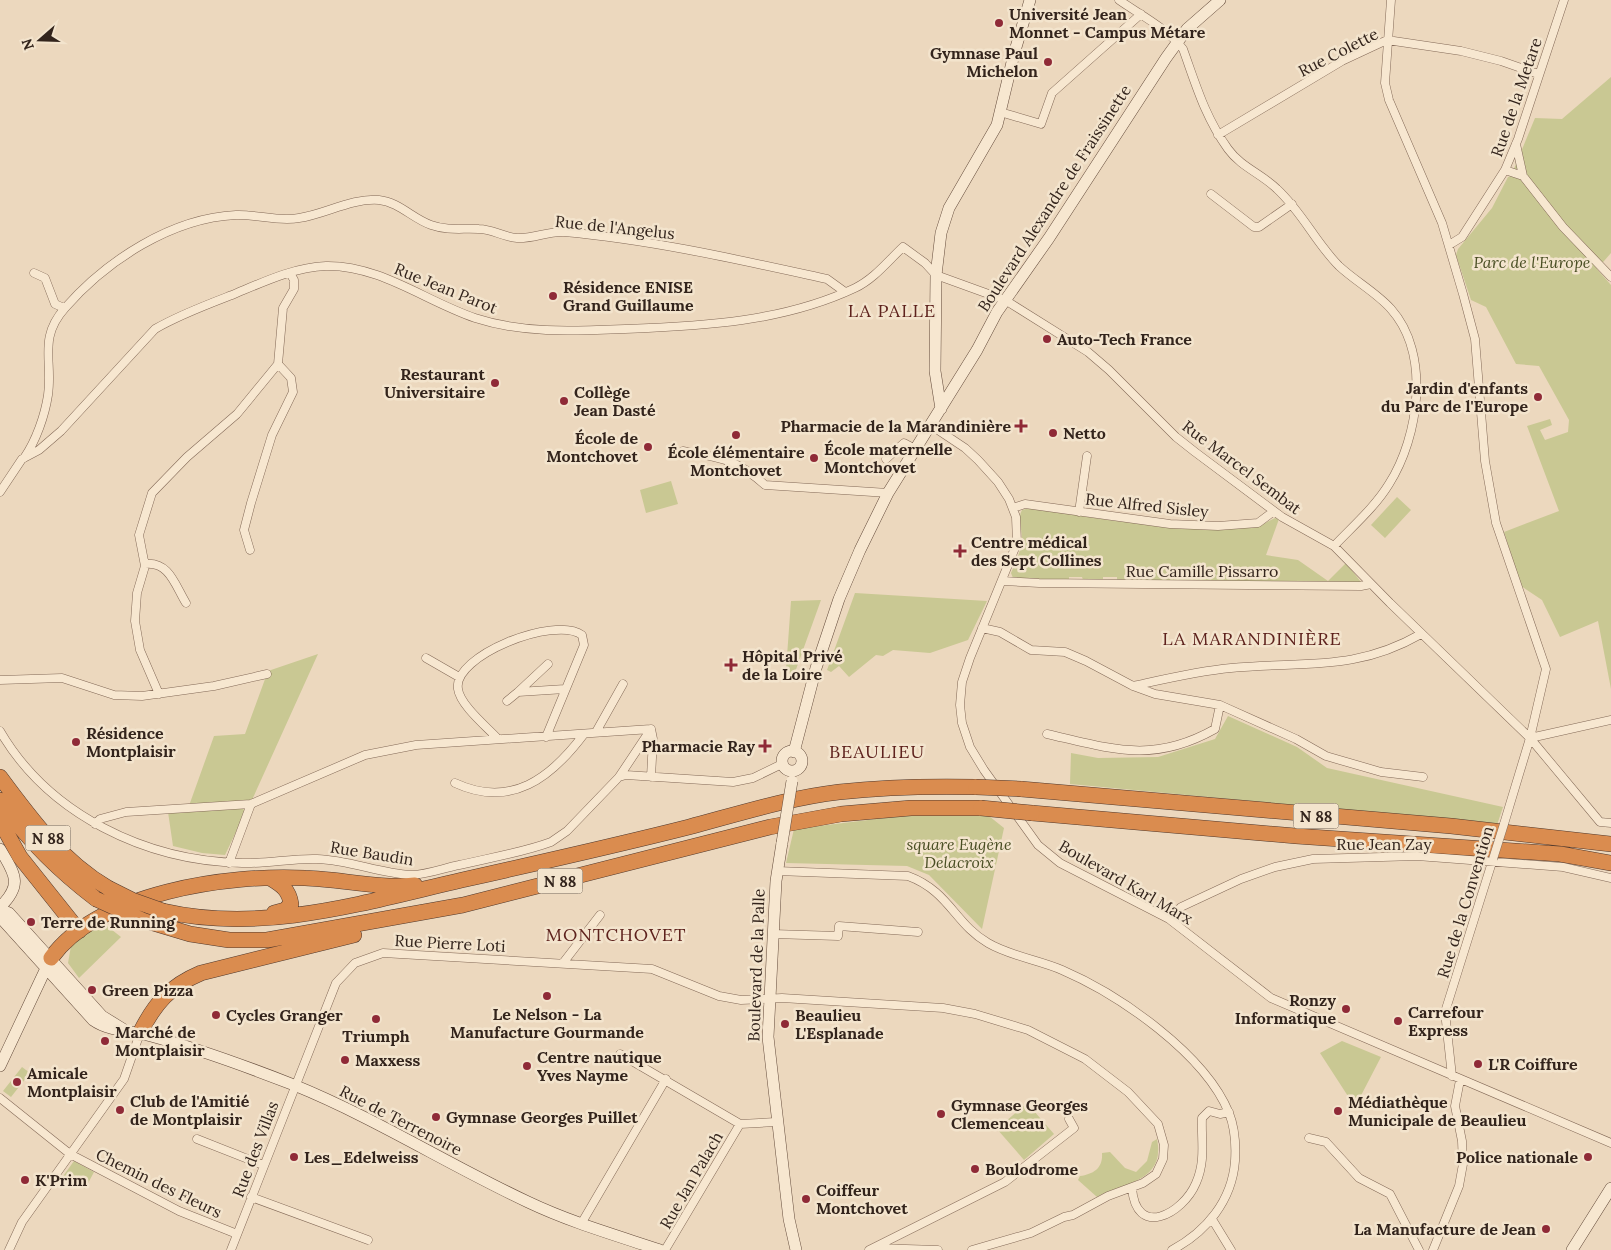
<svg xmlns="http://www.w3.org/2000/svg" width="1611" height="1250" viewBox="0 0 1611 1250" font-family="Lora,serif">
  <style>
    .green { fill: #c9c893 }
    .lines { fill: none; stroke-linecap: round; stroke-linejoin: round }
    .street-casing { stroke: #836957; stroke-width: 9 }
    .secondary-casing { stroke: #644b3b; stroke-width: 12 }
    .highway-casing { stroke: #50382c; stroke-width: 16 }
    .street { stroke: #f7e7d0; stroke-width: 8 }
    .secondary { stroke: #f7e7d0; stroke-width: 11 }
    .highway { stroke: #da8c4f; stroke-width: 15 }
    .street-bridge-casing { stroke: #836957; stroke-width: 9; stroke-linecap: butt }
    .secondary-bridge-casing { stroke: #644b3b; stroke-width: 12; stroke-linecap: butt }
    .highway-bridge-casing { stroke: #50382c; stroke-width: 16; stroke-linecap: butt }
    .street-bridge { stroke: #f7e7d0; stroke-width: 8 }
    .secondary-bridge { stroke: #f7e7d0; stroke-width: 11 }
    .highway-bridge { stroke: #da8c4f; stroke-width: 15 }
    .poi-dot { fill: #8f2a37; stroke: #f3e4cd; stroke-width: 2 }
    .labels { text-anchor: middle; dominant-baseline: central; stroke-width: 5; stroke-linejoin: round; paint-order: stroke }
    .shield { fill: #f3e4cd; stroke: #6d5e51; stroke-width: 1 }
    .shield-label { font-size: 15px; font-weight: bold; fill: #33241c }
    .poi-label { font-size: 16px; font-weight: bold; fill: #33241c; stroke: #f3e4cd; text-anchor: start }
    .street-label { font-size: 16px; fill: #33241c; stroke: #f3e4cd }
    .park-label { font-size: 16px; font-style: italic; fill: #494e23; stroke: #f3e4cd }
    .neighbourhood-label { font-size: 18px; letter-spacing: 1px; fill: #5e221d; stroke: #f3e4cd }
  </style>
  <rect width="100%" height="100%" fill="#ecd8be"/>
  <path class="green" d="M1611,77V253L1597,269L1611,285V689L1598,621L1560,637L1542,600L1521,586L1504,532L1559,511L1527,426L1550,419L1552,425L1540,430L1545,440L1568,432L1569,420L1539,366L1516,364L1486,307L1471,300L1456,255L1458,249L1492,208L1508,177L1511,176L1535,118L1562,119Z
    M671,481L678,504L646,513L640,490Z
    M1397,497L1411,510L1385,538L1371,525Z
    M1030,508L1115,521L1210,529L1257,527L1275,518L1279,519L1266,555L1298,560L1328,581L1346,563L1361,582L1117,581V577H1103V581L1083,580L1082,577H1069V580L1013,578L1011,573C1016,562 1021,551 1022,538C1022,529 1017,519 1022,510Z
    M855,593L987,601L968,640L930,653L893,650L883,656L876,655L849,677L839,666L831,672L827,670Z
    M821,600L794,675L786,670L791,601Z
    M318,654L252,800L239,803L191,805L190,803L214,736L245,734L268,671Z
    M1228,716L1297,747L1327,768L1503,807L1496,828L1432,818L1070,784L1071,753L1098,758L1158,757L1215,739Z
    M243,808L245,813L225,855L202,853L173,846L168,812Z
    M901,816H989L1004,828L982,929L929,875L907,866L786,863L794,829Z
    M102,922L121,937L79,978L68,963L71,946Z
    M1342,1041L1381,1057L1355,1107L1320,1053Z
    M22,1067L30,1073L11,1097L3,1091Z
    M1027,1103L1054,1134L1024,1160L997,1129Z
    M1157,1139C1166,1182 1123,1183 1097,1197L1078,1180L1080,1176C1094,1174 1103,1168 1102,1153L1110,1152L1125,1168L1136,1172L1147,1161L1152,1142Z
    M74,1161L94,1172L85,1189L61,1179Z"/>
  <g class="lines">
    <defs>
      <path id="street" d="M1119,0C1142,16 1165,27 1183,49C1196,85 1205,117 1228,149C1241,167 1262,174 1277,189C1303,213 1315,242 1339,266C1355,281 1377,293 1391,309C1431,354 1419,437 1389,484C1375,507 1353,526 1334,546
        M1391,0L1385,83L1389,100L1442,223L1463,294L1475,339L1485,461L1496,523L1546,669L1530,738L1504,824
        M1000,112L1041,124L1052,93L1141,14
        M1218,135L1342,61L1387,40L1461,51L1501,61L1538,74
        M1516,144L1523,176L1563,227L1611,277
        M1505,170L1523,176
        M1211,194L1254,227H1259L1292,204
        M1449,245L1462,237L1505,170L1518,139L1564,0
        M34,273L45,278L55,304L64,308
        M932,426L965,448L978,460L998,482L1009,499L1016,517L1017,543L970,658L962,682L960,705L962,723L970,747L984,770L1038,845L1060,863L1169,919L1271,998L1611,1143
        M683,451C720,458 735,458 765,485L888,493
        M24,458C36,441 45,415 48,395C53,361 38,338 65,308C107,260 172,218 236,215C257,214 278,222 299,218C326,214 351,198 379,200C399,202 413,219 431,225C448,231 462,228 479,229C492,229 503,237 517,238C533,239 548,231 564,232C653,240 740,260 827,279L845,292
        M886,459L904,443L917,450
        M0,492L22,459L39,450L61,431L155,329C179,315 206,305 232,295C261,283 294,267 326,266C380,265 425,301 475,318C524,334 575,331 625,329C703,326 783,322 855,288C874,279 888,261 903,247L925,263L936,275L1005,300L1088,352L1109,370L1176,437L1195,452L1282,517L1334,546L1390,603L1530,738L1600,822L1611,823
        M1013,508L1025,504L1170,524L1218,526L1258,523L1274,511
        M1079,512L1087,456
        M250,550L244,530L251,503L272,435L293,392L291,378L278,364
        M145,564C169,561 175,585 186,603
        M1002,581L1039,583L1361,586L1371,584
        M982,628L1000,632L1031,650L1065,652L1086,661L1133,686L1155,694L1220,705L1296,739L1326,756L1381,772L1423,777
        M426,658L459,677
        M0,680L62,678L114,695L142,696L214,686L267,674
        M1133,686C1165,679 1198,671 1231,668C1303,661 1355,672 1421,634
        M518,692L548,664
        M159,694L140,650L135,621L137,593L145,566L139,535L152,493L187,457L237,414L278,364L283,308L294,289V280L290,273
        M507,701L518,692L565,689
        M651,729L653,739L651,777
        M0,731C49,815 146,861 242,863C267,864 292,858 317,859C349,860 379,873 411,875C426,875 444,868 459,865C489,858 521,853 551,842L567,831L619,777L626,775L733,782L753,778L782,764
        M596,732L623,684
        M1047,734C1112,749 1153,764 1215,729L1220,705
        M1530,738L1611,720
        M498,739C487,727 460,705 458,689C452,656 555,615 582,635L584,645L546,737
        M619,777L651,729
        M455,783C511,809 551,778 584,734
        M95,824L100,819L126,812L251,804L365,755L416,745L651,729
        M229,863L251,804
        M777,871L908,876C949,891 955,924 988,943C1010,956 1039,960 1062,970C1120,995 1205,1054 1229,1113C1235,1128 1236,1145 1235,1161C1232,1201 1206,1232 1172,1250
        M1169,919L1181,907L1241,879L1275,867L1313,859L1417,856L1563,867L1611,878
        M773,934L838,936L839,926L918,932
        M563,963L600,915
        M620,1054L740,1124L776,1122
        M1452,1076L1445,1012L1493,859
        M0,1098L70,1154L179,1211L237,1234
        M1309,1138L1326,1142L1359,1178L1390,1194L1419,1250
        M197,1139L263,1165
        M1132,1188C1136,1239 1183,1214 1196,1183C1206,1160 1201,1141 1202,1118L1209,1111L1220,1114L1229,1112
        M251,1197L368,1240
        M1212,1219L1231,1250
        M581,1224L666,1079
        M874,1248L938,1250
        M9,1250L22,1222L124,1079L140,1033
        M231,1250L336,983L355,963L383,953L652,969L719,996L741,1000L782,998L943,1008L975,1014L1028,1030L1085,1059L1128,1092L1158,1124L1164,1145L1163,1159L1156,1174L1143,1183L1108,1196L1073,1215L1064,1217L1031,1233L972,1250
        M665,1250L740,1124
        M869,1250L1005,1182L1074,1128L1069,1119
        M1433,1250L1459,1186L1463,1164L1462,1141L1455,1106L1460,1080"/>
      <path id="secondary" d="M941,409L935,371L936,275L941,233L949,208L997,125L1014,54L1030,0
        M782 761a10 10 0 1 1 20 0a10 10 0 1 1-20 0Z
        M794,752L816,668L839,599L860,550L888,493L977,350L997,312L1049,238L1166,58L1187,29L1220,0
        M782,843L776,881L768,1037L789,1219L796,1250
        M0,849C14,873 24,884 0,907
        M0,909L9,913L102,1016L123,1029
        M0,917L93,1020C110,1032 131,1030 151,1036C199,1049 248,1067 294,1085C375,1118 449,1165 528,1202C570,1222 615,1235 660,1250
        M0,1066L48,964
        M1572,1250L1611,1188"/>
      <path id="highway" d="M0,777C31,819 62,861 108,888
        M1021,789L1451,826L1611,844
        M0,800C26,839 58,870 96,899
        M1032,813L1296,836L1560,854L1611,863
        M0,821L20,857L79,931
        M270,878C282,885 289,890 291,904L285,910L274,913
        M163,911C263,934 366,902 462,880C538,863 614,846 689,827C738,814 788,798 839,792C885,787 930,786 976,787
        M140,919L190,934L229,940H267L463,905L770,827L841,814L911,808H981
        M51,958C99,892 229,874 305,878C341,879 378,889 415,885
        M140,1033C155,1003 170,986 201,973L354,935"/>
    </defs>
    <use href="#street" class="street-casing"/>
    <use href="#secondary" class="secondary-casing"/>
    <use href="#highway" class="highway-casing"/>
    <use href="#street" class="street"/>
    <use href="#secondary" class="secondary"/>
    <use href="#highway" class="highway"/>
    <defs>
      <path id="street-bridge" d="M1493,859L1504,824"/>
      <path id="secondary-bridge" d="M782,843L792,781"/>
      <path id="highway-bridge" d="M976,787L1021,789
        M981,808L1032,813
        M108,888L132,900L163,911
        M96,899L140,919"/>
    </defs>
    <use href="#street-bridge" class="street-bridge-casing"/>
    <use href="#secondary-bridge" class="secondary-bridge-casing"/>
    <use href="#highway-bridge" class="highway-bridge-casing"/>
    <use href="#street-bridge" class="street-bridge"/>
    <use href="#secondary-bridge" class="secondary-bridge"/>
    <use href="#highway-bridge" class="highway-bridge"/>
  </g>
  <g class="poi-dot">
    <circle cx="999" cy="23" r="5"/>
    <circle cx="1048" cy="62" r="5"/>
    <circle cx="553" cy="296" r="5"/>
    <circle cx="1047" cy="339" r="5"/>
    <circle cx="495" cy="383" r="5"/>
    <circle cx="1538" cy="397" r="5"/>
    <circle cx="564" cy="401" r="5"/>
    <path d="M1018.5 418.5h5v5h5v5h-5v5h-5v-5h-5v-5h5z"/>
    <circle cx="1053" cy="433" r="5"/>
    <circle cx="736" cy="435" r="5"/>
    <circle cx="648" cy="447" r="5"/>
    <circle cx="814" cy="458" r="5"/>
    <path d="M957.5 543.5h5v5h5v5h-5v5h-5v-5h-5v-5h5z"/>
    <path d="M728.5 657.5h5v5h5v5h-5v5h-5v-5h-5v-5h5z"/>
    <circle cx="76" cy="742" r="5"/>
    <path d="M762.5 738.5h5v5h5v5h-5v5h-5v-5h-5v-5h5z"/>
    <circle cx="31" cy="922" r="5"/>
    <circle cx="92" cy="990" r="5"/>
    <circle cx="547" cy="996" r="5"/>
    <circle cx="1346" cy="1009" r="5"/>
    <circle cx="216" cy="1015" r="5"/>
    <circle cx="376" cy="1019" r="5"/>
    <circle cx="1398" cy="1021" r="5"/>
    <circle cx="785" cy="1024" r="5"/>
    <circle cx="105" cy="1041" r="5"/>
    <circle cx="345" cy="1060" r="5"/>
    <circle cx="1478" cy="1064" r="5"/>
    <circle cx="527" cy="1066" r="5"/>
    <circle cx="17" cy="1082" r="5"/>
    <circle cx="120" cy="1110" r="5"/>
    <circle cx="1338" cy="1111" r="5"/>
    <circle cx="941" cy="1114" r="5"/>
    <circle cx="436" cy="1117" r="5"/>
    <circle cx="294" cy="1157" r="5"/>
    <circle cx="1588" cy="1157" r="5"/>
    <circle cx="975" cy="1169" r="5"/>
    <circle cx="25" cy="1180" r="5"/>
    <circle cx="806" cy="1199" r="5"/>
    <circle cx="1546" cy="1229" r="5"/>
  </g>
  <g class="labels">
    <g class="shield">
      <rect x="1293.5" y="803.5" width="45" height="25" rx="4"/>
      <rect x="25.5" y="825.5" width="45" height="25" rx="4"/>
      <rect x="537.5" y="868.5" width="45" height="25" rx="4"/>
    </g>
    <g class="shield-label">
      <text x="1316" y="816">N 88</text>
      <text x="48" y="838">N 88</text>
      <text x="560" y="881">N 88</text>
    </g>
    <g class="poi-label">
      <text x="1009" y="14">Université Jean<tspan x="1009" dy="18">Monnet - Campus Métare</tspan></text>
      <text x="1038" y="53" text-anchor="end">Gymnase Paul<tspan x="1038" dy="18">Michelon</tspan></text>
      <text x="563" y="287">Résidence ENISE<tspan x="563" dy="18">Grand Guillaume</tspan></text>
      <text x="1057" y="339">Auto-Tech France</text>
      <text x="485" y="374" text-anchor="end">Restaurant<tspan x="485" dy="18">Universitaire</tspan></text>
      <text x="1528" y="388" text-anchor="end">Jardin d'enfants<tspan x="1528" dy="18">du Parc de l'Europe</tspan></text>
      <text x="574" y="392">Collège<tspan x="574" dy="18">Jean Dasté</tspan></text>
      <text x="1011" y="426" text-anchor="end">Pharmacie de la Marandinière</text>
      <text x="1063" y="433">Netto</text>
      <text x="638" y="438" text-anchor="end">École de<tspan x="638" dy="18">Montchovet</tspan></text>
      <text x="824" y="449">École maternelle<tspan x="824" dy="18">Montchovet</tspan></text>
      <text x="736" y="452" text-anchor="middle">École élémentaire<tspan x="736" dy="18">Montchovet</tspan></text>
      <text x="971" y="542">Centre médical<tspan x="971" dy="18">des Sept Collines</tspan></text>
      <text x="742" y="656">Hôpital Privé<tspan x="742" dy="18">de la Loire</tspan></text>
      <text x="86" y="733">Résidence<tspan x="86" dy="18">Montplaisir</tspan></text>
      <text x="755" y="746" text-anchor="end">Pharmacie Ray</text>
      <text x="41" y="922">Terre de Running</text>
      <text x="102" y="990">Green Pizza</text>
      <text x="1336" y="1000" text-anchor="end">Ronzy<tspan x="1336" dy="18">Informatique</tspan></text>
      <text x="1408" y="1012">Carrefour<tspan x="1408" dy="18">Express</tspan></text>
      <text x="547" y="1014" text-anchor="middle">Le Nelson - La<tspan x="547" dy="18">Manufacture Gourmande</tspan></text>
      <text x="226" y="1015">Cycles Granger</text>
      <text x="795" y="1015">Beaulieu<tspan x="795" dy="18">L'Esplanade</tspan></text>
      <text x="115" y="1032">Marché de<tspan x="115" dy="18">Montplaisir</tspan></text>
      <text x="376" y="1036" text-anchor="middle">Triumph</text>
      <text x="537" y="1057">Centre nautique<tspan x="537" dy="18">Yves Nayme</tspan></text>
      <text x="355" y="1060">Maxxess</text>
      <text x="1488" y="1064">L'R Coiffure</text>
      <text x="27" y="1073">Amicale<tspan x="27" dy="18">Montplaisir</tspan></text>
      <text x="130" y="1101">Club de l'Amitié<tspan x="130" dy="18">de Montplaisir</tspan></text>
      <text x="1348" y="1102">Médiathèque<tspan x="1348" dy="18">Municipale de Beaulieu</tspan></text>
      <text x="951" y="1105">Gymnase Georges<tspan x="951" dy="18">Clemenceau</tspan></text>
      <text x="446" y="1117">Gymnase Georges Puillet</text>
      <text x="304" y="1157">Les_Edelweiss</text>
      <text x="1578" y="1157" text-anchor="end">Police nationale</text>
      <text x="985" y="1169">Boulodrome</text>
      <text x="35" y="1180">K'Prim</text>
      <text x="816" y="1190">Coiffeur<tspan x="816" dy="18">Montchovet</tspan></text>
      <text x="1536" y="1229" text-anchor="end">La Manufacture de Jean</text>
    </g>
    <g class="street-label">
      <text transform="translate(1338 52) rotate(-27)">Rue Colette</text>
      <text transform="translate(1516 97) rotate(-71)">Rue de la Metare</text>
      <text transform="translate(1054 198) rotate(-57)">Boulevard Alexandre de Fraissinette</text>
      <text transform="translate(615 227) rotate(6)">Rue de l'Angelus</text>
      <text transform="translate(446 288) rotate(22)">Rue Jean Parot</text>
      <text transform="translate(1242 467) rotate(37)">Rue Marcel Sembat</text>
      <text transform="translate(1147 505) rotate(6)">Rue Alfred Sisley</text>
      <text x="1202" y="571">Rue Camille Pissarro</text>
      <text x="1384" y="844">Rue Jean Zay</text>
      <text transform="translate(372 853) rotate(9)">Rue Baudin</text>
      <text transform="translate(1126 882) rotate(30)">Boulevard Karl Marx</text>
      <text transform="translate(1465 902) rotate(-73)">Rue de la Convention</text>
      <text transform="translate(450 943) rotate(3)">Rue Pierre Loti</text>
      <text transform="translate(756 965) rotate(-88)">Boulevard de la Palle</text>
      <text transform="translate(401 1120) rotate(27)">Rue de Terrenoire</text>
      <text transform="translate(255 1149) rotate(-69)">Rue des Villas</text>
      <text transform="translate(691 1180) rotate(-60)">Rue Jan Palach</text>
      <text transform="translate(159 1183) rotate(26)">Chemin des Fleurs</text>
    </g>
    <g class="park-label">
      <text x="1532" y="262">Parc de l'Europe</text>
      <text x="959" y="844">square Eugène<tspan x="959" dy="18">Delacroix</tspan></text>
    </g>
    <g class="neighbourhood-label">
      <text x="892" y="310">LA PALLE</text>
      <text x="1252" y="638">LA MARANDINIÈRE</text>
      <text x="877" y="751">BEAULIEU</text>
      <text x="616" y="934">MONTCHOVET</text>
    </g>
  </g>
  <g transform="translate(40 40) rotate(250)" stroke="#f3e4cd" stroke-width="4" paint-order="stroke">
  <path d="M0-4L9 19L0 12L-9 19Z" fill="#33241c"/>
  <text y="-8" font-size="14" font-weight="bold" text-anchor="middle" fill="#33241c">N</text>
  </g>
</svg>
